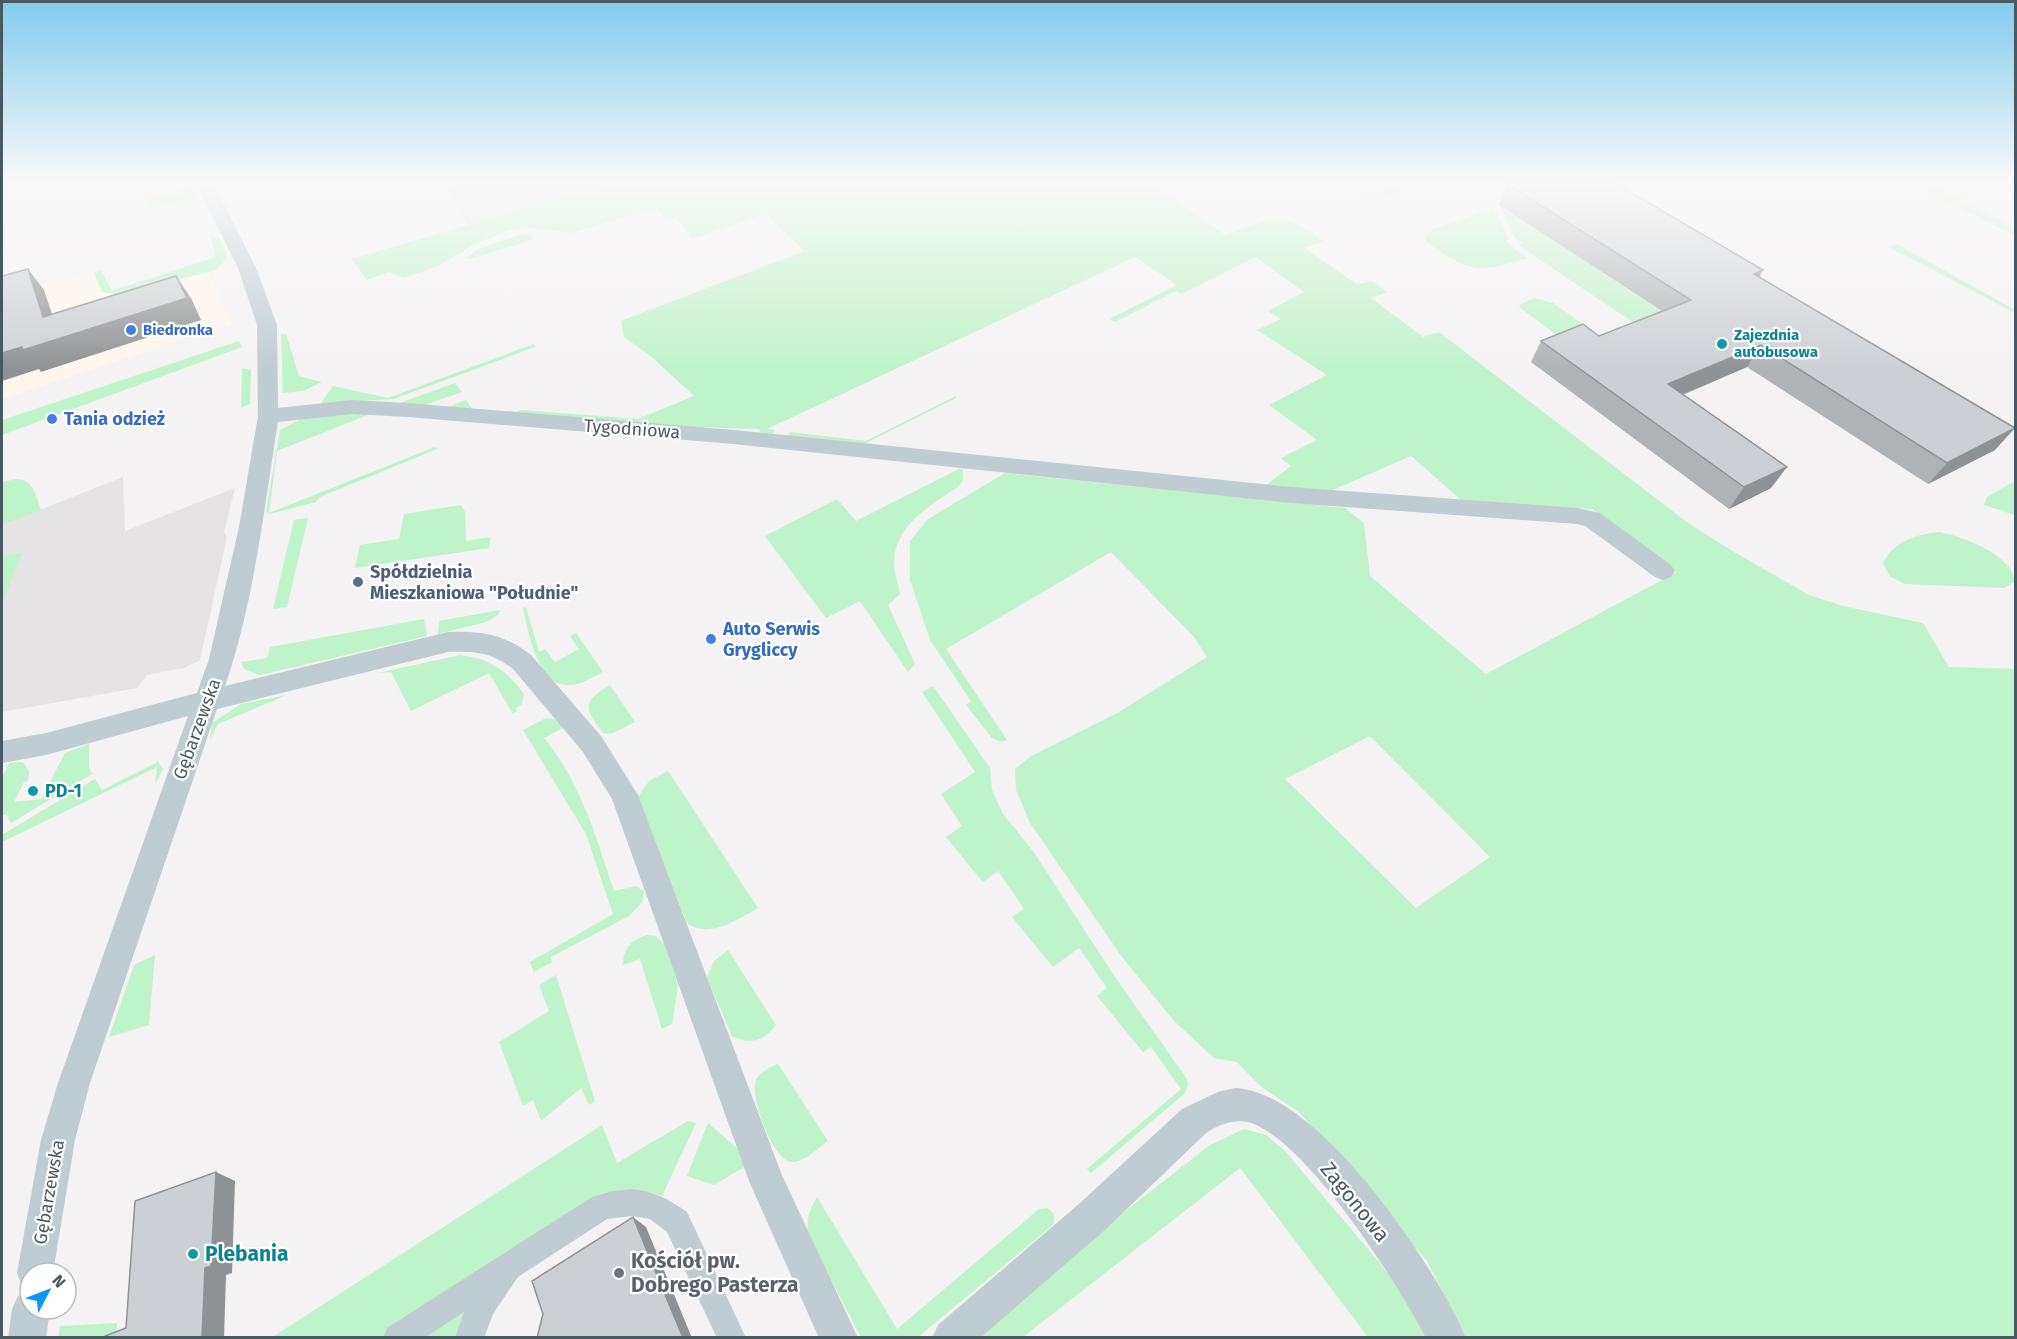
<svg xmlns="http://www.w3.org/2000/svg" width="2017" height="1339" viewBox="0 0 2017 1339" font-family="'Fira Sans',sans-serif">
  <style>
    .commercial { fill: #fef6ec }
    .education { fill: #e5e3e4 }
    .green { fill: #bff3ca; fill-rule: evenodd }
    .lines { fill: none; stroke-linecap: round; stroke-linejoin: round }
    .pedestrian { fill: #bfccd2; fill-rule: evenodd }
    .minor { fill: #bfccd2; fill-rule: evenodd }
    .wall { fill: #afb3b6 }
    .shaded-wall { fill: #8f9294 }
    .building { fill: #ccd0d4; stroke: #8f9294; stroke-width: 1.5 }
    .shop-dot { fill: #3f7fe0; stroke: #fff; stroke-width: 2 }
    .culture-dot { fill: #0f9aa8; stroke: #fff; stroke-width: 2 }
    .service-dot { fill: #5c6f8a; stroke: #fff; stroke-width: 2 }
    .worship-dot { fill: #6b7280; stroke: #fff; stroke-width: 2 }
    .labels { text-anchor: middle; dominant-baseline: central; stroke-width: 4.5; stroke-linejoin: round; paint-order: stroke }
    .far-shop-label { font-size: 15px; font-weight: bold; fill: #366cbe; stroke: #fff; text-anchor: start }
    .far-culture-label { font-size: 15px; font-weight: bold; fill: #0d838f; stroke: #fff; text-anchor: start }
    .shop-label { font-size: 18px; font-weight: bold; fill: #366cbe; stroke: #fff; text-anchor: start }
    .street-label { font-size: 18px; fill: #485961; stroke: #fff }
    .service-label { font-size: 18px; font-weight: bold; fill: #4e5e75; stroke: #fff; text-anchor: start }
    .culture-label { font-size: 18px; font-weight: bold; fill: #0d838f; stroke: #fff; text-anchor: start }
    .near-street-label { font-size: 21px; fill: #485961; stroke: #fff }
    .near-culture-label { font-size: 21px; font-weight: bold; fill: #0d838f; stroke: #fff; text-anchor: start }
    .near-worship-label { font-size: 21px; font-weight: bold; fill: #5b616d; stroke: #fff; text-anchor: start }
  </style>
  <rect width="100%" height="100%" fill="#f4f2f2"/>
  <path class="commercial" d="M92,270L102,292L120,295L208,272L231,324L2,399V298Z"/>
  <path class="education" d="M461,183H605L467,225L446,188Z
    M123,477L125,531L235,488L224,532L227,537L200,660L184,668L147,675L137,688L2,712V525Z"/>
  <path class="green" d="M461,183H469L451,189L472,224L605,183H1153L1225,235C1271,219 1282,207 1323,241L1304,248L1358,285L1371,281L1387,292L1371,298L1423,337L1439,332L1688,523L1734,552L1809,595L1843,606L1923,623L1949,667L2015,669V1337H1466L1427,1261L1299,1112L1260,1086L1237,1062L1214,1058L1174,1021L1122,957L1030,823L1016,790L1015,769L1031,756L1119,712L1207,657L1194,637L1111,552L946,649L1007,740L1001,742L992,738L966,705L971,701L930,640L910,580V541L928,519L1005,473L1345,508L1364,523L1370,576L1486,674L1677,572L1592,509L1468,506L1411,456L1326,493L1265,486L1291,466L1281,458L1317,440L1269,405L1327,375L1257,330L1281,319L1268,311L1304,292L1256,257L1182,294L1176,291L1115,322L1109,319L1177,285L1135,257L767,429L776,430L771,434L760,432L759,429L625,425L444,409L466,400L473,410L509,415L521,410L638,419L694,396L652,357L624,337L621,321L805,251L765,214L693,239L676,217L666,220L656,208L571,233L527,227L507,231L475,244L436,267L403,278L389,272L367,280L352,259L471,224L446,188ZM1370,736L1490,857L1416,908L1285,779Z
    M1399,183H1427L1377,200L1360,196Z
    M1909,183H1929L2015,226V236Z
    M192,185L198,196L151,210L145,200Z
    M1499,205L1678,322L1649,333L1518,245L1522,243L1515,238Z
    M1493,208L1509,239L1505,241L1527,258C1475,274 1470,273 1425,241L1427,234L1433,229Z
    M522,234L531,235L534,239L470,259L466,258L478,249Z
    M211,236L220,239L227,258L217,269L208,272L120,295L102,292L94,273L101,270L112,291L215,257Z
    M1897,244L2015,310V313L1889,247Z
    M1535,298L1553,303L1590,329L1562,339L1519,307L1522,303Z
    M281,334H286L299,376L322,382L303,391L283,393Z
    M239,341L242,347L2,435V420Z
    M534,344L535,347L394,399L321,403L333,386L388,398Z
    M242,368L251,370L250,404L241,408Z
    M455,383L462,392L421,406L400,403Z
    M956,396V398L864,444L788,436L790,432L866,441Z
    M378,411L277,451L269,513L435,447L437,449L320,497L316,502L269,514L266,511L280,430L305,417Z
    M959,469L963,470V480L958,487C931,505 895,525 894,562C894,572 898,584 900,594L888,605L915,664L908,672L860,601L826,618L765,536L837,499L856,521Z
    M16,479C33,479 36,495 41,510L2,525V482Z
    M2015,481V515L1984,505L1987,497Z
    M461,505L465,512L466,541L490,537L489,548L355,568L360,545L399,539L404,514Z
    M308,518L287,607L273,609L294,520Z
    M1939,532C1962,536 2013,555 2015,582L2004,588L1905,584L1891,577L1883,564C1893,541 1915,535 1939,532Z
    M22,553L2,604V556Z
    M523,607H526L539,652L545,649L555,662L579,649L570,636L576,633L603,672C593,677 582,684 572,685C537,689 528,630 523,607Z
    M500,610L498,615L486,622L438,634L439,621Z
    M424,619L427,636L260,675L244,669L241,662L267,658L270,647Z
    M460,655C491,659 506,670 524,694L522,704L516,708L517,711L513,714L489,673L411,711L391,672L378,673Z
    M610,685L635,722L613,733L604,734C585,709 580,703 610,685Z
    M933,686L990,768L992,790L1003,814L1033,851L1113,974L1187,1079L1188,1086L1184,1094L1091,1173L1087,1169L1181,1089L1151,1047L1143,1052L1097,996L1107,988L1079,948L1053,967L1012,917L1024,909L998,871L983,882L946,837L962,826L941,794L975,772L922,692Z
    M287,695L218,724L210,739L212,723L241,704Z
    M546,718L554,719L565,727L544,738C581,783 596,837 614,891L637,886L644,892L642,902L629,916L551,957L552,962L534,972L530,962L613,914L586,834L523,730Z
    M89,744V767L92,774L11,823L6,814L2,816V778L9,763L23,762L29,771L28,781L24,782L14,802L41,799L65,753Z
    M158,762L163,769L155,784L157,767L2,842V835L95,779L102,790Z
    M668,771L758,908C737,920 709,939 687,923L638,797L649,781Z
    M647,935L655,936L664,944L678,985L672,1024L662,1029L640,959L623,965C623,948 631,940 647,935Z
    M728,950L776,1025C765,1041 749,1045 732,1036L707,978L714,961Z
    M155,955L149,1025L109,1037L134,965Z
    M556,975L595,1101L589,1105L581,1088L541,1121L533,1100L523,1106L499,1042L549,1011L539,985Z
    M778,1064L828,1141C818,1148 803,1163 791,1162C773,1160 749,1096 756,1080C760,1072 770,1067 778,1064Z
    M688,1121L696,1123L662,1196C640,1189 625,1189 603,1196L385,1337L271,1338L602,1125L617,1163Z
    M708,1123L737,1148L744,1167L714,1185L687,1176Z
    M1244,1129L1266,1135L1285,1151L1378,1261L1408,1300L1428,1337H1368L1240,1168L1023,1337L977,1338L1110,1223L1210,1145Z
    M817,1197L897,1329L1039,1209L1048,1208C1054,1213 1056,1217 1053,1225L917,1338L861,1337L810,1240C805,1222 808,1213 817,1197Z
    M472,1297L456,1337L410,1338Z
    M117,1323L116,1337L58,1338L60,1326Z"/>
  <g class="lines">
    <path class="pedestrian" d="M632,1189C653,1191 671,1200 687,1212L746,1338H717L667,1232L650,1219L632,1216L607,1219L518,1277L493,1314L484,1338H455L464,1312L424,1338H383L387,1328L592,1197L613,1191Z"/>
    <path class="minor" d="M196,183H213L256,268L277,325L278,408L352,400L407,403L734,430L1291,487L1577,508L1600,513L1671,565L1675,571L1671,577L1663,580L1655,577L1585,526L1577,524L1291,503L734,444L407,417L352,414L278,422C264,508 254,603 225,686L448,632C480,631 505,634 531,655L601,736L638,795L781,1173L858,1338H819L749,1181L612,799L583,752L513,669C492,652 474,651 448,652L217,709L90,1083L75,1140L53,1273H30V1289L22,1286L17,1273L41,1140L58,1083L188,716L46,755L2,763V741L46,733L197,693L209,659L239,527L258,416L257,325L238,268Z
      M1235,1088C1318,1091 1436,1266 1466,1338H1426C1396,1281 1312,1149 1254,1124C1238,1117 1219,1124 1206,1133L1106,1229L980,1338H932L938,1325L1080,1203L1182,1109L1218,1092Z
      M30,1291V1309H50L46,1338H8L12,1309L18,1296Z"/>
  </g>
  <path class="wall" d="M1507,184L1763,270L1759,277L1995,450L1928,484L1747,367L1683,395L1771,488L1729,509L1531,362L1541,341L1599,336L1662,311L1499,205Z"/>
  <path class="shaded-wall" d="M28,269L44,290L60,338L176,276L191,298L201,320L41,372L39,369L2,381V353L43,317Z
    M1763,270L1750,292L1754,274Z
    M1761,345L1747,367L1655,406L1668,384Z
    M2015,428L1995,450L1928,484L1947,463Z
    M1787,467L1771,488L1729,509L1744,487Z
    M216,1172L235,1181L232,1273L226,1275L224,1338H202L205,1268Z
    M633,1217L646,1227L692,1338H683Z"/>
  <path class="building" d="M1509,183H1615L1763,270L1754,274L2015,428L1947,463L1761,345L1668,384L1787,467L1744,487L1541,341L1583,324L1599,336L1691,300L1507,184Z
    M28,269L43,317L176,276L187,298L23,350L22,347L2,353V276Z
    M216,1172L211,1266L205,1268L202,1338H105V1336L126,1328L135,1201Z
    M633,1217L683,1338H537L543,1314L532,1281Z"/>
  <linearGradient id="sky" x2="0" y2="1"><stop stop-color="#82cbec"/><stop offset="0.49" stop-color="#faf9f9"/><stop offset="1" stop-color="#faf9f9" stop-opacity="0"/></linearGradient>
  <rect width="2017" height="371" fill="url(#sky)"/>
  <g class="shop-dot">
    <circle cx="131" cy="330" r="6"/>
    <circle cx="52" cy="419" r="6"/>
    <circle cx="711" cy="639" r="6"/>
  </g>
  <g class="culture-dot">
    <circle cx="1722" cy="344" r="6"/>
    <circle cx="33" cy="791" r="6"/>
    <circle cx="193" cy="1254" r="6"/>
  </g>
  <circle class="service-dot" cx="358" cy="582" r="6"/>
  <circle class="worship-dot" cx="619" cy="1273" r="6"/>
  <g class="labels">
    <g class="far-shop-label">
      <text x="143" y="330">Biedronka</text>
    </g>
    <g class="far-culture-label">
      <text x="1734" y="335">Zajezdnia<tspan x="1734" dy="17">autobusowa</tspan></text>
    </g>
    <g class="shop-label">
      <text x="64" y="419">Tania odzież</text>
      <text x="723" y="629">Auto Serwis<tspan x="723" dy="21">Grygliccy</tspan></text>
    </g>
    <g class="street-label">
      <text transform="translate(632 429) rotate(4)">Tygodniowa</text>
      <text transform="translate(197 729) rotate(-70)">Gębarzewska</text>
      <text transform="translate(49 1192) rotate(-80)">Gębarzewska</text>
    </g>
    <g class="service-label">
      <text x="370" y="572">Spółdzielnia<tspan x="370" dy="21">Mieszkaniowa "Południe"</tspan></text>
    </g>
    <g class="culture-label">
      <text x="45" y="791">PD-1</text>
    </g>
    <g class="near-street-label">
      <text transform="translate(1355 1202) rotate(51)">Zagonowa</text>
    </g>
    <g class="near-culture-label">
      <text x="205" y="1254">Plebania</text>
    </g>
    <g class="near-worship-label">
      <text x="631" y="1261">Kościół pw.<tspan x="631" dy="24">Dobrego Pasterza</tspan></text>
    </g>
  </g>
  <rect width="2017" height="1339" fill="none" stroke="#485961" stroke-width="6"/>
  <g transform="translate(48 1291) rotate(48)"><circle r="28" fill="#ffffff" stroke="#b6bdc0" stroke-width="1.5"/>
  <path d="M0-4.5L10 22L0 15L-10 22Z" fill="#0c97f4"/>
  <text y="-9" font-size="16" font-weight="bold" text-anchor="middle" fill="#485961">N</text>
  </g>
</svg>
